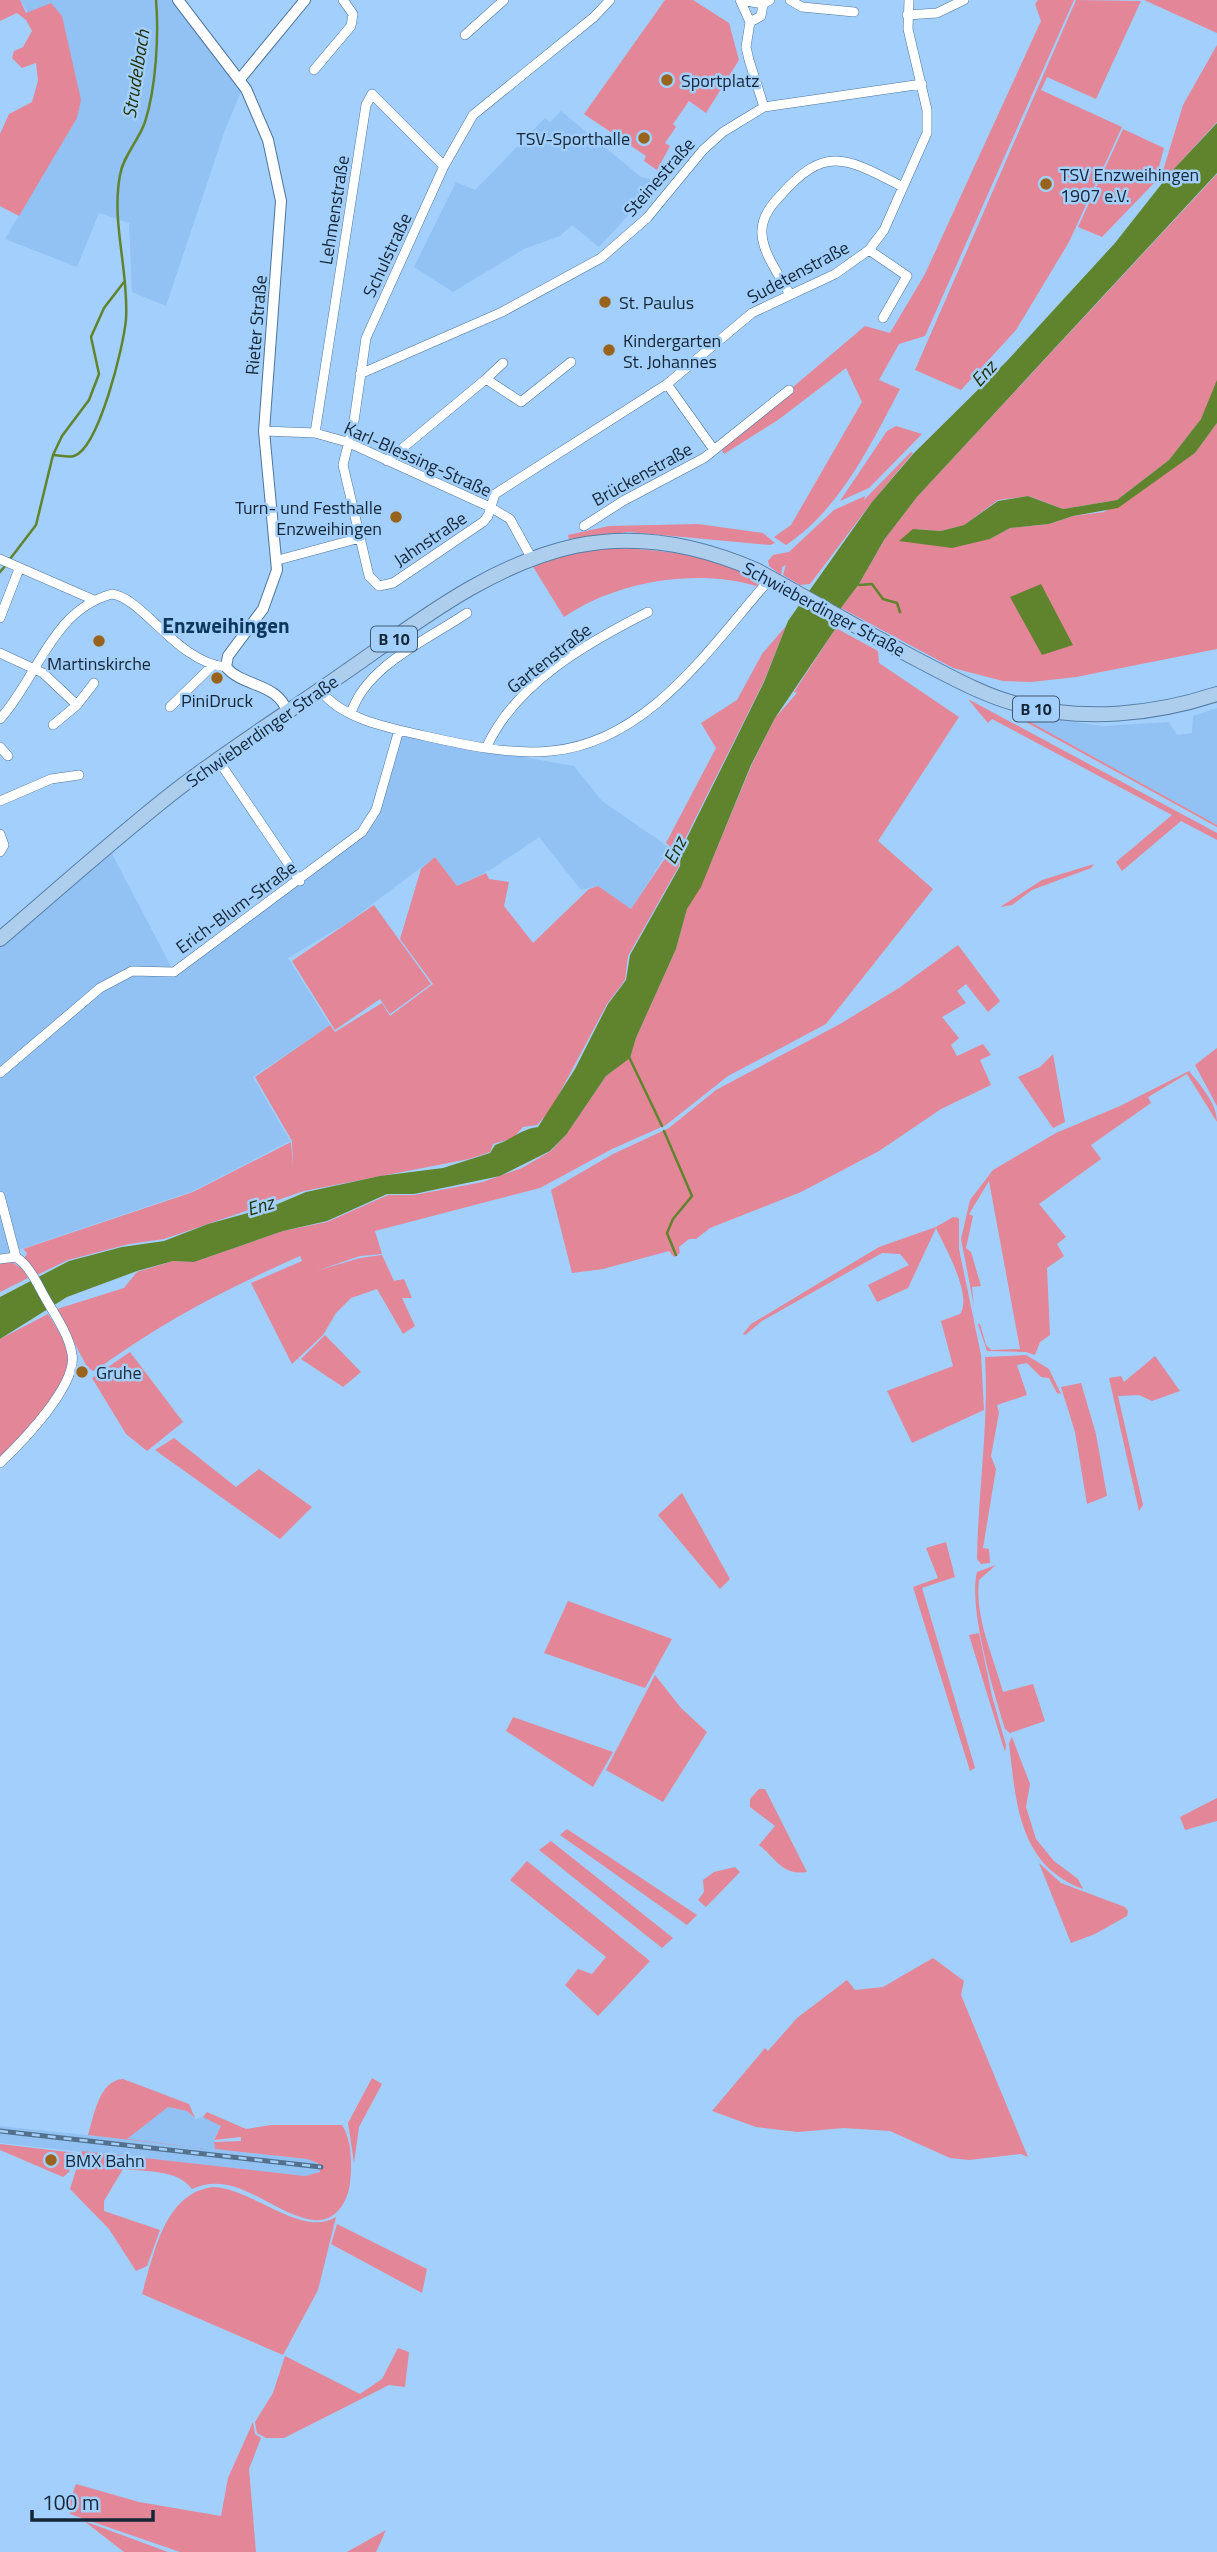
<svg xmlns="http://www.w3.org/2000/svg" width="1217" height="2552" viewBox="0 0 1217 2552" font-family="'Titillium Web',sans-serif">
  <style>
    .built { fill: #91c2f3 }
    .green { fill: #e38697 }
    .water { fill: #60842e }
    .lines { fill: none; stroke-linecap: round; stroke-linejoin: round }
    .stream { stroke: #60842e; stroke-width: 2.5 }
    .minor-casing { stroke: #4c759d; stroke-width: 10 }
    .tertiary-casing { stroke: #4c759d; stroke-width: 12 }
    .primary-casing { stroke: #557ea6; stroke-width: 16 }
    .minor { stroke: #fff; stroke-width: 9 }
    .tertiary { stroke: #fff; stroke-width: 10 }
    .primary { stroke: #aeceee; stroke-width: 14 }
    .rail-casing { stroke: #53708c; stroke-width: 5 }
    .rail { stroke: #a3cffc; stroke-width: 2.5; stroke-dasharray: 8; stroke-linecap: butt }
    .poi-dot { fill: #99631b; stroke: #a3cffc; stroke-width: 2.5 }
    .labels { text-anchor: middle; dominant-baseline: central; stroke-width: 5; stroke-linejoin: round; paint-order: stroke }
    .shield { fill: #a3cffc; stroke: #405971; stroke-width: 2 }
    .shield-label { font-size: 16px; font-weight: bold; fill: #152636 }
    .poi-label { font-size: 18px; fill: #152636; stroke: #a3cffc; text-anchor: start }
    .street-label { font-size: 18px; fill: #152636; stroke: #a3cffc }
    .water-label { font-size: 19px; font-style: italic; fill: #1e3001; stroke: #a3cffc }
    .quarter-label { font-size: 21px; font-weight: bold; fill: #0e375b; stroke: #a3cffc }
  </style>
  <rect width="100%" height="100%" fill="#a3cffc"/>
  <path class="built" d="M20,0H174L243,87L225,130L166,306L132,292L129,223L99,213L77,267L5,239L77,118L81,100Z
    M561,111L641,177L660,181L599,247L572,225L560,236L524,249L453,292L414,267L456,182L475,190L545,118L550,122Z
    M1217,708V825L1025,719L1027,715L1102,726L1169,722L1177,735L1192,733L1193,716Z
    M399,735L574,766L602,801L670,848L631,909L598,886L581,890L539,837L490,870L457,886L435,857L347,923L288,958L330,1025L253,1077L290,1141L193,1191L0,1256V942L109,848L175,974L301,883L363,833Z
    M168,2107L187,2111L195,2119L203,2117L222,2125L214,2138L215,2149L307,2159L318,2163L320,2172L305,2176L0,2143V2126L126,2139Z"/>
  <path class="green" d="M0,0H20L26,13L51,3L62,16L81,100L77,118L19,216L0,206V134L9,114L32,102L38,81L36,63L22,68L12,58L14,51L23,47L32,31L26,20L17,13L0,21Z
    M665,0H693L729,23L739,60L706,113L689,101L673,124L676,127L665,143L670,146L657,170L644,161L646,156L584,114Z
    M1038,0H1074L925,336L899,344L879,380L900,389C870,446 840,509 786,545L774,537L791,525L862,402L846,368L778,420L724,454L721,448L865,326L890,333L925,274L1041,21L1035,4Z
    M1076,0L1141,1L1096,99L1047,77L1041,90L1122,127L1069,242L1016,330L961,390L915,370Z
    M1144,0H1217V33Z
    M1217,45V122L1171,172L1162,174L1183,105Z
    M1123,129L1164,148L1155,182L1102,237L1078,227Z
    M1217,174V385L1201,419L1169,460L1117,500L1063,509L1029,496L998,500L964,525L941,531L913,529L990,539L1010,528L1049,524L1073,516L1104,512L1195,453L1217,423V649L1076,677L1031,682L1003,681L953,668L841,608L859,584L884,540L917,497Z
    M896,426L922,434L869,488L840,501L887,431Z
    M911,452L913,453L872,502L810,584L800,585L783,575L786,565L782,567L781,575L769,566L768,561L773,555L789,552L834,510L865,496L864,500Z
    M698,524L763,533L775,543L770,545L629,532L569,539L568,535L609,526Z
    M615,548C651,549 733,556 760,581L757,586C695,568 617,581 564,617L532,565L577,552Z
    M786,626L764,681L680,849L679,866L628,956L625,980L607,1004L550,1111L537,1125L523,1127L513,1138L493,1144L490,1152L469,1159L304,1191L164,1239L129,1244L68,1260L37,1275L24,1259L27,1253L23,1249L193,1192L291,1142L293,1167L292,1141L255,1077L330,1025L335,1032L382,1003L390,1016L433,984L400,939L421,869L435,857L457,886L486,873L489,879L509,882L504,906L533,943L589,889L598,886L631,909L672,848L666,843L716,748L701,723L737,700L762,654Z
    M836,628L878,651L879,663L959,717L878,841L933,889L826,1024L728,1076L666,1125L612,1149L540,1188L375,1231L382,1254L360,1256L316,1271L360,1258L382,1255L394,1281L404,1279L412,1298H402L415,1326L403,1334L377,1289L351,1298L336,1313L323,1335L292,1364L251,1283L302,1261L300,1256C224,1290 167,1319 99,1368L93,1371L87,1367L57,1309L124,1288L137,1272L173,1261L194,1262L283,1231L327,1222L388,1195H414L483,1182L522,1168L551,1151L566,1135L606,1076L630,1057L636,1038L676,949L687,909L710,865L752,764L775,718L797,693L794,692Z
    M968,699L1217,833V840L1181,821L1122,871L1116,862L1172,815L992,719L988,723Z
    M1025,719L1217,825V827L1024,721Z
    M1094,864L1091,868L1032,890L1012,905L1000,907L1042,880Z
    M374,905L431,984L390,1014L380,999L335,1030L292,961Z
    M958,945L1000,1001L988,1012L966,984L957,991L966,1003L942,1017L959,1038L951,1045L957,1056L983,1044L991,1055L980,1060L991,1085L941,1109L879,1151L801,1192L710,1228L696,1239H689L679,1247L680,1253L674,1257L669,1251L603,1269L572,1273L551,1190L613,1154L669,1128L716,1090L840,1024L899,988Z
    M1217,1048V1106L1195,1065Z
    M1053,1054L1065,1122L1053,1128L1018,1077L1040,1067Z
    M1189,1071C1200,1085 1217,1103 1217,1122L1187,1074L1148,1097L1151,1103L1091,1145L1101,1159L1039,1204L1066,1237L1057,1244L1064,1256L1047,1268L1050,1335L1040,1342L1035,1355L1026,1352L987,1351L978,1324H980L986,1345L991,1350L1020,1349L989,1181L969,1214L973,1216L966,1248L971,1252L981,1286L972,1287L974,1306L961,1239L970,1200L993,1170L1056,1133L1120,1106Z
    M953,1217L959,1218V1249L981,1355L984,1410L912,1443L887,1391L953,1366L941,1321L960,1314C973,1296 945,1247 936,1228L908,1288L877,1302L868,1285L909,1265L900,1254L882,1253L762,1321L745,1335L743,1334L751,1324L879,1247L936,1227Z
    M10,1261L23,1269L28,1278L0,1292V1263Z
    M48,1314C57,1328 70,1347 68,1365C63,1397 22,1441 0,1463V1339Z
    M325,1335L361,1372L343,1387L301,1359Z
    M130,1352L183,1422L147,1451L126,1434L92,1378Z
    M1026,1355L1049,1369L1061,1394L1057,1393L1049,1378L1041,1377L1027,1363L1017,1365L1027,1395L997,1405L999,1413L991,1456L996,1469L983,1548L989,1549L990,1563L981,1564L977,1559C978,1491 989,1425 985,1357Z
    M1155,1356L1180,1391L1152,1401L1139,1395L1118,1396L1143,1505L1139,1511L1109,1378L1121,1376L1124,1382Z
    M1081,1383L1096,1434L1107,1496L1087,1504L1075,1432L1061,1387Z
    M174,1438L236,1487L259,1469L312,1507L280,1539L155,1450Z
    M682,1493L730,1579L720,1589L658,1515Z
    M946,1542L955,1577L922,1588L975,1768L970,1771L913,1587L938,1578L926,1548Z
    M996,1565L979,1580C974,1616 994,1658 1003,1692L1033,1684L1045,1721L1010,1733L1005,1729C994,1692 968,1609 977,1572Z
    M568,1601L672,1639L645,1688L544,1653Z
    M979,1633L992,1696L1006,1745L1005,1752L969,1635Z
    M655,1675L681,1708L707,1732L663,1802L606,1770Z
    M513,1717L613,1752L593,1787L506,1731Z
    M1012,1737L1030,1784L1026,1807L1036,1839L1054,1861L1078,1879L1083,1889C1018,1865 1016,1802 1009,1743Z
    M759,1789H765L807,1872C782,1876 776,1858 759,1845L775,1826L750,1807V1799Z
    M1217,1798V1821L1185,1830L1180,1817Z
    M567,1829L697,1915L687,1925L560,1835Z
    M551,1841L673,1938L662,1948L539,1850Z
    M527,1861L650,1961L598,2016L565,1985L578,1969L592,1974L606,1957L510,1880Z
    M1039,1863L1061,1883L1125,1907L1128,1911L1127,1916L1095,1934L1071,1943Z
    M735,1867L740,1872L706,1907L698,1900L704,1892L703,1880L714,1872Z
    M933,1958L964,1981L961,1995L1028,2157L1021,2154L969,2160L950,2158L890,2131L844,2128L798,2132L756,2127L712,2111L765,2048L768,2051L797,2018L847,1980L855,1990L883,1987Z
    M372,2078L382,2084L359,2127L354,2163L348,2123Z
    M123,2079L189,2104L195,2118L187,2111L168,2107L127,2139L208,2149L88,2135C94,2116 99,2080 123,2079Z
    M207,2112L246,2129L271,2125H342C352,2140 352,2165 350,2183C348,2202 335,2223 313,2220C273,2215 236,2168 192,2189C177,2169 147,2172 123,2169L104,2201V2211L160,2230L147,2266L136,2271L109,2229L70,2189L82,2151L305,2176L320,2172L318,2163L307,2159L215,2149L214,2142L241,2141V2137L214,2140L221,2126L203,2117Z
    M0,2144L76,2153L69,2172L63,2177L0,2150Z
    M214,2187C253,2189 302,2238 336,2217L318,2290L283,2355L142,2294C154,2255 164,2192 214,2187Z
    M337,2224L427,2269L422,2293L331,2244Z
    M398,2348L409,2352L405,2387L389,2385L284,2438H266L257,2433L255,2422L273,2393L285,2356L360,2394L382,2379Z
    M253,2422L255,2434L261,2438L249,2469L256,2552H180L70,2514L69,2504L76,2484L139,2502L221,2516L228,2478Z
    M84,2521L168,2552H124Z
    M386,2530L376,2552H347Z"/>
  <path class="water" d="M1217,123V173L917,497L884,540L859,584L841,608L836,628L775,718L751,765L701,887L687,909L676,949L636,1038L630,1058L606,1076L566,1135L550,1151L500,1176L414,1194H387L327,1221L283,1231L194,1262L173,1261L137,1271L67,1297L0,1339V1297L69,1261L122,1247L164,1241L208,1224L273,1206L306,1192L380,1176L443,1168L490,1153L495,1145C511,1140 521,1129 538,1127L575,1069L608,1004L626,980L630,955L680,866L681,850L764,682L788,621L872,502L914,453L1006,362L1115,243L1171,172Z
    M1217,380V423L1195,453L1118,508L1073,516L1049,524L1010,528L990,539L952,548L899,541L913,529L941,531L964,525L998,501L1028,496L1063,509L1117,500L1169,460L1201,419Z
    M1041,584L1073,645L1042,655L1010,597Z"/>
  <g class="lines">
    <path class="stream" d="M53,455C59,455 68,458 74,456C99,448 124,345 126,319C129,271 111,223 120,175C123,156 139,140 145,122C156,88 159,35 156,0
      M10,559L36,525L53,455L62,436L89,400L99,374L91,337L104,308L124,282
      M0,572L6,565
      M859,585L872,584L883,599L897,603L900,612
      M629,1057L662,1126
      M664,1131L692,1196L673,1219L667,1233L676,1255"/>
    <defs>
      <path id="minor" d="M610,0L594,17L473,115L444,166L366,338L354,421L343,465L369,576L379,586L393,583L483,522L488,516L495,494L667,384L752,313L835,274L869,250L884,230L927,133V110L908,29L909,0
        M740,0L750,22L746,47L749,60L764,107
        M741,0L763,4L770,0
        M790,0L802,7L854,12
        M907,15L937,13L964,0
        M750,22L761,16L763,4
        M465,35L504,0
        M314,70L351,26L353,14L343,0
        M869,250L907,276L883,318
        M789,293C780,276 763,254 762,234C761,219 770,206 780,196C825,144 847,158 903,187
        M360,374L502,312L601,258L647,218L703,150L723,132L764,107L922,84
        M486,379L503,363
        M667,384L714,450
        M264,431L315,433L347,442L490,507L510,519L532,559
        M315,433L366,105L372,94L444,166
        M387,461L486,379L521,402L571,362
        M584,526L623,501L704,458L789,390
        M0,559L94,600
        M278,560L360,538
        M0,618L19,569
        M0,653L43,673L77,705L53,725
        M320,690C343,720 390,728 425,736C465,745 510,755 551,751C650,742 711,645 771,578
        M77,705L94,683
        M170,707L212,666
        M351,713C367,665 427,640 467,613
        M0,719C38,677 52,610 112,594C143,598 178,663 226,667
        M487,746C517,682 587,643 648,612
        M0,747L8,756
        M218,760L300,881
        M0,801L51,779L79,775
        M0,834L4,845L0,852
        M0,1073L100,988L132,971L174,972L362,832L376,810L399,730
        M0,1196L16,1257
        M0,1259L16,1257C31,1267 38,1286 47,1301C56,1316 69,1336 72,1354C78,1385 21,1443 0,1463"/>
      <path id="tertiary" d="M178,0L246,89L268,140L281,201L264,431L277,570L263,609L228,656L226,667C242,687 279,683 287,712
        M240,79L305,0"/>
      <path id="primary" d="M0,939C56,891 112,841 170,795C226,751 286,714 344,673C415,624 488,565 575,546C637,533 699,545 756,570C811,600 865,632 920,661C951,677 983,695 1017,704C1083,722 1153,715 1217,694"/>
    </defs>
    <use href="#minor" class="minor-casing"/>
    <use href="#tertiary" class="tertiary-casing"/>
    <use href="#primary" class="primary-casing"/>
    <use href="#minor" class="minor"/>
    <use href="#tertiary" class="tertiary"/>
    <use href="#primary" class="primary"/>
    <defs>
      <path id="rail" d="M0,2131L321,2167"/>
    </defs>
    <use href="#rail" class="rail-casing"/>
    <use href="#rail" class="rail"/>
  </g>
  <g class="poi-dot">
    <circle cx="667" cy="80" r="7"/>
    <circle cx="644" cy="138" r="7"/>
    <circle cx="1046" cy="184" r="7"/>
    <circle cx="605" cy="302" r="7"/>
    <circle cx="609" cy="350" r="7"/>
    <circle cx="396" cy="517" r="7"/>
    <circle cx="99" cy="641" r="7"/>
    <circle cx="217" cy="678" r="7"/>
    <circle cx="82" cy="1372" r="7"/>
    <circle cx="51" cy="2160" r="7"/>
  </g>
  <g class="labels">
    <g class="shield">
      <rect x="371" y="626.5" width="46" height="25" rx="5"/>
      <rect x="1013" y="696.5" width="46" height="25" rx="5"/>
    </g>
    <g class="shield-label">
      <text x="394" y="639">B 10</text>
      <text x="1036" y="709">B 10</text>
    </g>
    <g class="poi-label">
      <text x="681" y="80">Sportplatz</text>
      <text x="630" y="138" text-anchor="end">TSV-Sporthalle</text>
      <text x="1060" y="174">TSV Enzweihingen<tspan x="1060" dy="21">1907 e.V.</tspan></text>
      <text x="619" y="302">St. Paulus</text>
      <text x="623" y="340">Kindergarten<tspan x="623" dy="21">St. Johannes</tspan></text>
      <text x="382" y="507" text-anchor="end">Turn- und Festhalle<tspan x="382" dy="21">Enzweihingen</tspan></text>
      <text x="99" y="663" text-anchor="middle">Martinskirche</text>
      <text x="217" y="700" text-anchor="middle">PiniDruck</text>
      <text x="96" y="1372">Gruhe</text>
      <text x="65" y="2160">BMX Bahn</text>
    </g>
    <g class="street-label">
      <text transform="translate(659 177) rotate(-49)">Steinestraße</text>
      <text transform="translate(334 210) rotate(-81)">Lehmenstraße</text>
      <text transform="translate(387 255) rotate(-65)">Schulstraße</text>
      <text transform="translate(798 272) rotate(-28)">Sudetenstraße</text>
      <text transform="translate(256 325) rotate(-85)">Rieter Straße</text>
      <text transform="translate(418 459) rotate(24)">Karl-Blessing-Straße</text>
      <text transform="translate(642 474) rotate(-29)">Brückenstraße</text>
      <text transform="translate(430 539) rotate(-34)">Jahnstraße</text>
      <text transform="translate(824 609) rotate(28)">Schwieberdinger Straße</text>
      <text transform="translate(549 658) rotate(-38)">Gartenstraße</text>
      <text transform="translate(262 731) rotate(-35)">Schwieberdinger Straße</text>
      <text transform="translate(236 907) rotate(-36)">Erich-Blum-Straße</text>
    </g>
    <g class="water-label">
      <text transform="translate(135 74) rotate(-81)">Strudelbach</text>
      <text transform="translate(983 373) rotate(-48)">Enz</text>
      <text transform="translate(674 850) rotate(-63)">Enz</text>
      <text transform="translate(260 1205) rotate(-17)">Enz</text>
    </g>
    <g class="quarter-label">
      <text x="226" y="625">Enzweihingen</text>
    </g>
  </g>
  <path d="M32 2510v10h121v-10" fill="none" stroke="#152636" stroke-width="3.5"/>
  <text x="42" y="2510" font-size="21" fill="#152636" stroke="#a3cffc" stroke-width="5" paint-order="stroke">100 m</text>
</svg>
